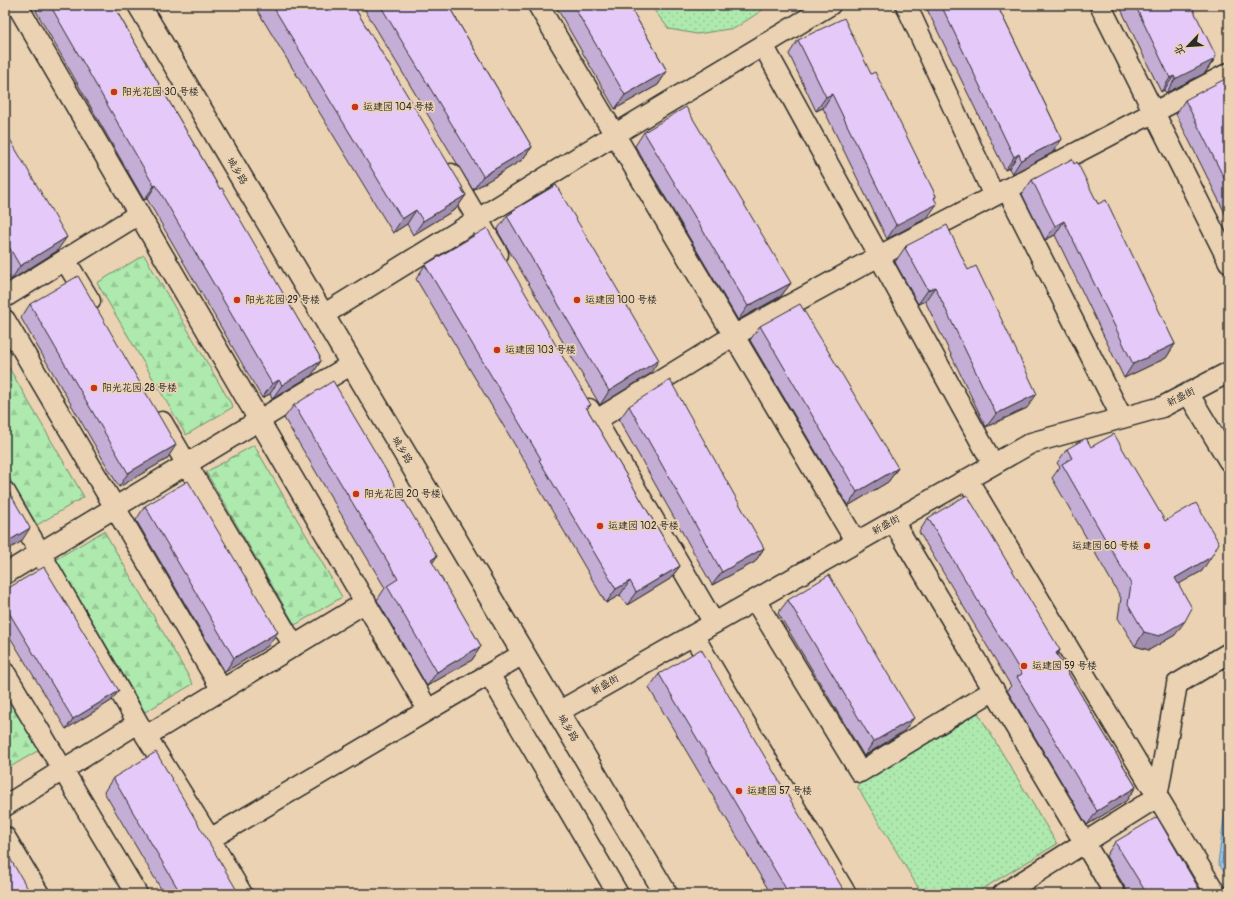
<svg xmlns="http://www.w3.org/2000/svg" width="1234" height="899" viewBox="0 0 1234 899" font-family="Pangolin,'LXGW WenKai TC',sans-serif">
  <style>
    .grass { fill: url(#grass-dots); stroke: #6c8a6c }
    .forest { fill: url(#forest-firs); stroke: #6c8a6c }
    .water { fill: url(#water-waves); stroke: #6987a1 }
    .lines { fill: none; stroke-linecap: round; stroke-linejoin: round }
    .shore { stroke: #546979; stroke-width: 1 }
    .street-casing { stroke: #2b2b2b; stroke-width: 23 }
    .secondary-casing { stroke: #2b2b2b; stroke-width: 25 }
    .street { stroke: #ead2b2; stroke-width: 20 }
    .secondary { stroke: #ead2b2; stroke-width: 22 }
    .wall { fill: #c5aed6; stroke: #2b2b2b }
    .shaded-wall { fill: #a08dae; stroke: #2b2b2b }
    .building { fill: #e5caf9; stroke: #2b2b2b }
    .poi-dot { fill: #c8321e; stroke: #ead2b2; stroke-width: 1.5 }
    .labels { text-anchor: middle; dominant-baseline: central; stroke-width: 3.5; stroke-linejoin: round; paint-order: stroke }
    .poi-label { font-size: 10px; fill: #2b2b2b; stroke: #ead2b2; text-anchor: start }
    .street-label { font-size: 10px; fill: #2b2b2b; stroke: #ead2b2 }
  </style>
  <defs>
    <pattern id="grass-dots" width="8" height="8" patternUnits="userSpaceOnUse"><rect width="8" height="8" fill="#aee9ae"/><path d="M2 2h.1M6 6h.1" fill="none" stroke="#96c896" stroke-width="1.8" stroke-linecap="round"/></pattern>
    <pattern id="forest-firs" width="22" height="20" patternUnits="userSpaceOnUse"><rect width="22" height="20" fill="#aee9ae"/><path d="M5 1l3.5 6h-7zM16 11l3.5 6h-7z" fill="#96c896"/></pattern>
    <pattern id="water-waves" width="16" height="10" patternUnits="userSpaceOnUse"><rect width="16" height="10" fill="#92c5ef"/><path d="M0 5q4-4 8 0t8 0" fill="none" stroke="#7ea9cd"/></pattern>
  </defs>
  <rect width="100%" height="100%" fill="#ead2b2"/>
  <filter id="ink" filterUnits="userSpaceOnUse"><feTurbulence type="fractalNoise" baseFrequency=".025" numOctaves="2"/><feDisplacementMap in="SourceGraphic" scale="8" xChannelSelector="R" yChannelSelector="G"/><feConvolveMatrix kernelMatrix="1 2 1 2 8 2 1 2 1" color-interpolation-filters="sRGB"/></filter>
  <g filter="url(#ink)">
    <path class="grass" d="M650,5H767L764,9L735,28L697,34L669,29Z
      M978,713L1057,844L974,894H922L857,786Z"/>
    <path class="forest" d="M144,255L233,407L186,435L97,283Z
      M5,361L84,497L37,525L5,471Z
      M254,445L342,597L295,625L206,472Z
      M104,531L193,684L145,712L56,559Z
      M5,694L39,750L5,770Z"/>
    <path class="water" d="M1229,781V879L1218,863Z"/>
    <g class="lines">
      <path class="shore" d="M1229,810L1222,862L1229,872"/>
      <defs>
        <path id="street" d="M17,5L428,710
          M538,5L856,542
          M906,5L994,196
          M1100,5L1229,262
          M763,45L993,464
          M451,174L498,254
          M1007,189L1122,418
          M65,260L90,301
          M5,297L139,214
          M323,315L614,135L830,5
          M5,320L222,690
          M1188,393L1229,461
          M589,409L714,623
          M595,421L733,336L879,256L1229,73
          M162,422L294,646
          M967,479L1216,894
          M5,492L138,723
          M893,521L1115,894
          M5,574L352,364
          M755,600L860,772L994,690
          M693,635L846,894
          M5,673L137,894
          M489,674L523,654
          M558,712L1031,443L1162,407L1229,372
          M146,736L366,602
          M5,806L138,723L210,839
          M5,837L39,894
          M242,894L210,839L489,674L618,894
          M1003,894L1157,797L1177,684L1229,653"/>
        <path id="secondary" d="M139,5L666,894"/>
      </defs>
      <use href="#street" class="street-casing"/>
      <use href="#secondary" class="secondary-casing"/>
      <use href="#street" class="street"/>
      <use href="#secondary" class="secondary"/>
    </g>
    <path class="wall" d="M40,5H113L220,189L320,357L312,375L272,399L270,394L262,398L147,199L144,200L36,11Z
      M254,5H353L466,195L456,209L413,235L407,224L393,233Z
      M362,5H448L532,147L522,160L473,190Z
      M555,5H629L667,71L658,85L615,109Z
      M925,5H997L1062,139L1052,153L1012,174L1009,168L1005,170Z
      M1119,5H1191L1215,59L1205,73L1166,93L1164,90L1161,92Z
      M798,40L871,74L936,196L934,199L927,218L887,239L823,108L816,111L789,54Z
      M1229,88V221L1176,114L1185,100Z
      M5,131L57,251L11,280L5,270Z
      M644,132L791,283L781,296L738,320L635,146Z
      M1074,164L1098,204L1175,344L1166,358L1124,378L1055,235L1045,240L1022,194L1032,180Z
      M512,211L650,374L600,405L497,230L507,216L510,214Z
      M906,246L1027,408L986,427L925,301L918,304L895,262Z
      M425,265L591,405L587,409L680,566L670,579L627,605L620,595L606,603L530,473L531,472L416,279Z
      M30,304L167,459L119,487L21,318Z
      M760,326L898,468L888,482L848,506L750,340Z
      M294,405L437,556L432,563L481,646L472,660L427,686L377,600L385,588L284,418Z
      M629,406L764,548L755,562L712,585L619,420Z
      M1091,447L1165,521L1202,571L1178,584L1175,635L1149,650L1135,646L1118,618L1121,598L1052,478L1060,467L1057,463L1067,449Z
      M145,506L268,646L225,672L136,520Z
      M928,518L1060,650L1057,655L1136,787L1126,801L1087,825L1007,690L1011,686L919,532Z
      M5,590L111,701L66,729L5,629Z
      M788,600L904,731L864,756L778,613Z
      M659,674L846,894H771L649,688Z
      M113,778L239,894H164L104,792Z
      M1115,842L1202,894H1129L1106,856Z"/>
    <path class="shaded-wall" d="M1216,56L1205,73L1166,93L1175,79Z
      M667,71L658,85L615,109L625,95Z
      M1174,76L1164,90L1161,92L1170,78Z
      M832,94L823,108L816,111L826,97Z
      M1062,139L1052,153L1012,174L1021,160Z
      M532,147L522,160L473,190L483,176Z
      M1019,154L1009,168L1005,170L1014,157Z
      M156,185L147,199L144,200L154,186Z
      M466,195L456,209L413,235L423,221Z
      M936,196L927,209L937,204L927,218L887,239L896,225Z
      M416,210L407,224L393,233L402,219Z
      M1064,221L1055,235L1045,240L1055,226Z
      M67,237L57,251L11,280L20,266Z
      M791,283L781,296L738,320L748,306Z
      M935,287L925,301L918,304L928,290Z
      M1175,344L1166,358L1124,378L1133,364Z
      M320,357L313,366L321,361L312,375L272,399L282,385Z
      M659,360L650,374L600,405L609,391Z
      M279,380L270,394L262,398L272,384Z
      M1037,394L1027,408L986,427L996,414Z
      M176,445L167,459L119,487L128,473Z
      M898,468L888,482L848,506L857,492Z
      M30,528L21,542L5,551V543Z
      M764,548L755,562L712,585L722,572Z
      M437,556L428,570L431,560Z
      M1211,557L1202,571L1165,592L1175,578Z
      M680,566L670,579L627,605L636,592Z
      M630,581L620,595L606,603L616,589Z
      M1185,621L1175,635L1149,650L1135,646L1144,632Z
      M278,632L268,646L225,672L234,658Z
      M481,646L472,660L427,686L437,672Z
      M1060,650L1051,664L1056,653Z
      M119,691L111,701L66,729L73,719Z
      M914,718L904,731L864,756L873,742Z
      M1136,787L1126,801L1087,825L1097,811Z"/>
    <path class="building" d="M50,5H113L220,189L222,188L320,357H319L321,361L282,385L279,380L272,384L156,185L154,186Z
      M272,5H353L463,188L461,189L466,195L423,221L416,210L402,219Z
      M380,5H448L532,147L483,176Z
      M573,5H629L667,71L625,95Z
      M941,5H997L1062,139L1021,160L1019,154L1014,157Z
      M1135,5H1191L1216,56L1214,57L1215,59L1175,79L1174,76L1170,78Z
      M844,18L871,74L875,72L936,196L934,198L937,204L896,225L832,94L826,97L798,40Z
      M1225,79L1229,88V188L1185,100Z
      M686,107L791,283L748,306L644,132Z
      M5,131L67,237L20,266L5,240Z
      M1072,159L1074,164L1077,162L1098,204L1106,200L1175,344L1133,364L1064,221L1055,226L1032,180Z
      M556,185L659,360L609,391L507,216L513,212L512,211Z
      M947,225L968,270L976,266L1037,394L996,414L935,287L928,290L905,248L907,247L906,246Z
      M487,228L591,405L586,407L680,566L636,592L630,581L616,589L539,460L541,459L425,265Z
      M78,276L176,445L128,473L30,304Z
      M800,304L898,468L857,492L760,326Z
      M670,380L764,548L722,572L629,406Z
      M333,381L437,556L431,560L481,646L437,672L387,586L398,579L294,405Z
      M1114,434L1165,521L1196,503L1219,543L1211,557L1175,578L1192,608L1185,621L1159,636L1144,632L1128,604L1131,584L1062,464L1072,458L1067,449L1086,438L1091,447Z
      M188,481L278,632L234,658L145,506Z
      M5,485L30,528L5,543Z
      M967,495L1060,650L1056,653L1136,787L1097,811L1017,677L1022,674L928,518Z
      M44,567L119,691L73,719L5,606V590Z
      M829,575L914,718L873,742L788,600Z
      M701,649L846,894H789L659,674Z
      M156,752L239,894H181L113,778Z
      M1157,817L1202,894H1147L1115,842Z
      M5,850L31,894H5Z"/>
  </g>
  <g class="poi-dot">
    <circle cx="114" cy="92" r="4"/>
    <circle cx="355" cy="107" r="4"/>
    <circle cx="237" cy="300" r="4"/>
    <circle cx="577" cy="300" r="4"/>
    <circle cx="497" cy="350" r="4"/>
    <circle cx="94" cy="388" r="4"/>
    <circle cx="356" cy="494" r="4"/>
    <circle cx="600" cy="526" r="4"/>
    <circle cx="1147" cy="546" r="4"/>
    <circle cx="1024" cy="666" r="4"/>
    <circle cx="739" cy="791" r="4"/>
  </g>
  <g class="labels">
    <g class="poi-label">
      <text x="122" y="92">阳光花园 30 号楼</text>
      <text x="363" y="107">运建园 104 号楼</text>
      <text x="245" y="300">阳光花园 29 号楼</text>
      <text x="585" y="300">运建园 100 号楼</text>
      <text x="505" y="350">运建园 103 号楼</text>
      <text x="102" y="388">阳光花园 28 号楼</text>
      <text x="364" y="494">阳光花园 20 号楼</text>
      <text x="608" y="526">运建园 102 号楼</text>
      <text x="1139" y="546" text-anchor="end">运建园 60 号楼</text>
      <text x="1032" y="666">运建园 59 号楼</text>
      <text x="747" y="791">运建园 57 号楼</text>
    </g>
    <g class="street-label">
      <text transform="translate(237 171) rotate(59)">城乡路</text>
      <text transform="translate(1181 397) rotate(-27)">新盛街</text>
      <text transform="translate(402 450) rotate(59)">城乡路</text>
      <text transform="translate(886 525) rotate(-29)">新盛街</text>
      <text transform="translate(605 685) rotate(-30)">新盛街</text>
      <text transform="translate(568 728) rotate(59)">城乡路</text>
    </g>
  </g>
  <rect width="1234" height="899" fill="none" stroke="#ead2b2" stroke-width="20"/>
  <rect x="10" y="10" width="1214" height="879" fill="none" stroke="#2b2b2b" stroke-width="1.5" filter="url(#ink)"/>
  <g transform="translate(1188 46) rotate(245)" stroke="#ead2b2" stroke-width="3" paint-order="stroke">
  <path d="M0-3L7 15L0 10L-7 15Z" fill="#2b2b2b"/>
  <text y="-6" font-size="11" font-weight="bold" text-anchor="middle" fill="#2b2b2b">北</text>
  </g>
</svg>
